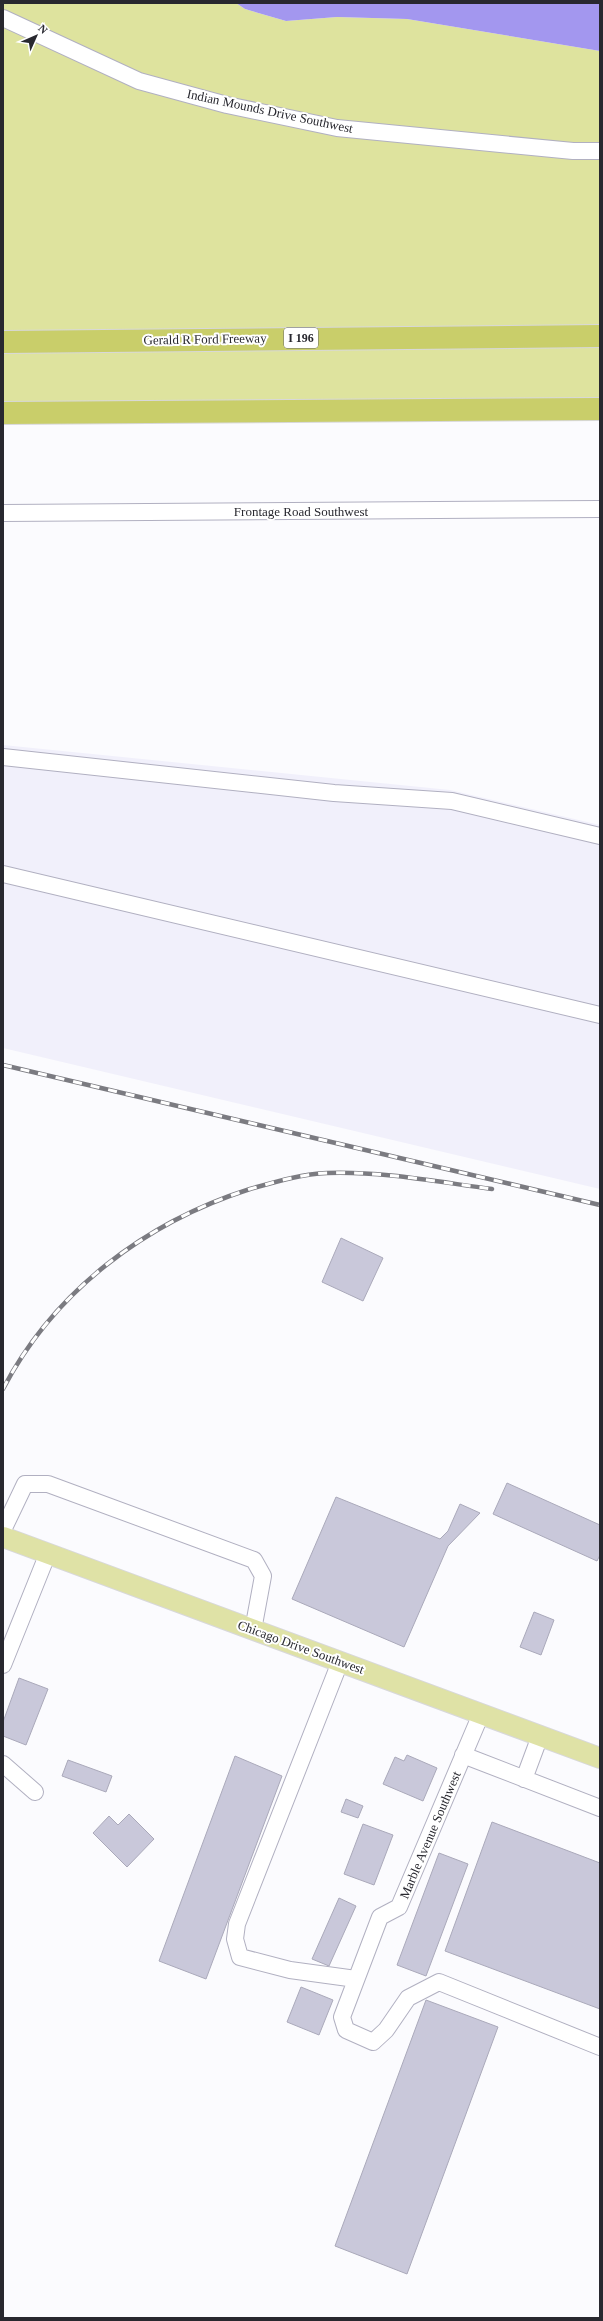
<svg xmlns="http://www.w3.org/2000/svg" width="603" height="2321" viewBox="0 0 603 2321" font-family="Georgia,serif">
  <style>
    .built { fill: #f1f0fb }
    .green { fill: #dee39e }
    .water { fill: #a397ef }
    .building { fill: #c9c8da; stroke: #aaa9ba }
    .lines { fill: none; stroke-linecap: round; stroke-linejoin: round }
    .minor-casing { stroke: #b1b0c1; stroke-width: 18 }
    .major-casing { stroke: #d8d8da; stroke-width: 22 }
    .highway-casing { stroke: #d8d8da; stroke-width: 24 }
    .minor { stroke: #fff; stroke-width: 16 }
    .major { stroke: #dfe2a6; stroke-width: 20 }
    .highway { stroke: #c9ce6a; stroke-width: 22 }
    .rail-casing { stroke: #7b7b81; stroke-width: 4.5 }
    .rail { stroke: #fff; stroke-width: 3; stroke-dasharray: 9; stroke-linecap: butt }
    .labels { text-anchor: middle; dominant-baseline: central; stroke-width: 4; stroke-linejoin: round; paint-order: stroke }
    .shield { fill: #fff; stroke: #68686d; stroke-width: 1 }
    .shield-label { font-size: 12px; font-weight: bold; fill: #28282f }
    .street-label { font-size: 13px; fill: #28282f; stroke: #fff }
  </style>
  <rect width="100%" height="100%" fill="#fbfbfe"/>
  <path class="built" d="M3,745L450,790L600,825V1189L3,1048Z"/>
  <path class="green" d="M3,3H236L245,9L286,21L337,17L407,19L600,51V409L3,413Z"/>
  <path class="water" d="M236,3H600V51L407,19L337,17L286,21L245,9Z"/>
  <path class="building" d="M341,1238L383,1258L363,1301L322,1282Z
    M507,1483L600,1525V1555L597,1561L493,1514Z
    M336,1497L440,1539L448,1531L460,1504L480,1513L448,1546L404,1647L292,1599Z
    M534,1612L554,1620L541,1655L520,1647Z
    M19,1678L48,1689L26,1745L3,1736V1722Z
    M407,1755L437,1768L423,1801L383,1784L395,1757L404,1761Z
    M235,1756L282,1776L206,1979L159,1961Z
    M68,1760L112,1776L106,1792L62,1776Z
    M346,1799L363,1806L358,1818L341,1812Z
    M129,1814L154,1839L127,1867L93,1833L109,1816L118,1825Z
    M492,1822L600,1863V2009L445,1951Z
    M363,1824L393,1835L374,1885L344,1874Z
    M439,1853L468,1864L426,1976L397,1965Z
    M339,1898L356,1906L329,1966L312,1959Z
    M301,1987L333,2000L319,2035L287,2022Z
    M426,2000L498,2027L407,2274L335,2246Z"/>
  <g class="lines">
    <defs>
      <path id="minor" d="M3,18L139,81L227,105L337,128L573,151H600
        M3,513L600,509
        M3,757L334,793L452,801L600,836
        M3,874L600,1015
        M3,1530L25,1484H48L254,1560L263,1576L253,1630
        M340,1662L237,1924L235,1939L240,1957L290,1970L356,1979
        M3,1665L48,1553
        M481,1714L399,1907L380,1917L342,2017L346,2030L373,2042L386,2030L408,1998L439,1982L600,2047
        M463,1755L600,1808
        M3,1764L35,1792
        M524,1779L540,1736"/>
      <path id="major" d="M3,1537L600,1758"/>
      <path id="highway" d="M3,342L600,336
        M3,413L600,409"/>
    </defs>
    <use href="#minor" class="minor-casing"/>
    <use href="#major" class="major-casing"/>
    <use href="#highway" class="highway-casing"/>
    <use href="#minor" class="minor"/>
    <use href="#major" class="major"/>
    <use href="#highway" class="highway"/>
    <defs>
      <path id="rail" d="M3,1065L600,1205
        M3,1389C54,1291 146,1222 250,1189C275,1182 301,1174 327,1173C382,1171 438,1182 492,1189"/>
    </defs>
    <use href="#rail" class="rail-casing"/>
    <use href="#rail" class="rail"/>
  </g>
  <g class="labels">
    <rect class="shield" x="284" y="328" width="34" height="20" rx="3"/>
    <g class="shield-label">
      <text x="301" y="338">I 196</text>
    </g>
    <g class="street-label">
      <text transform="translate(270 111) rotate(12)">Indian Mounds Drive Southwest</text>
      <text transform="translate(205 339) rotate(-1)">Gerald R Ford Freeway</text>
      <text x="301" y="511">Frontage Road Southwest</text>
      <text transform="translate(301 1647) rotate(20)">Chicago Drive Southwest</text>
      <text transform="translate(430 1835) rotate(-67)">Marble Avenue Southwest</text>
    </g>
  </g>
  <rect width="603" height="2321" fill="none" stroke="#28282f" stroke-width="8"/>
  <g transform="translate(36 36) rotate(45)" stroke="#ffffff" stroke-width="3" paint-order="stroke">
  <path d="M0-3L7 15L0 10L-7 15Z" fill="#28282f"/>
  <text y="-6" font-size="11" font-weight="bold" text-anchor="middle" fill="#28282f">N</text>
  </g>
</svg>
